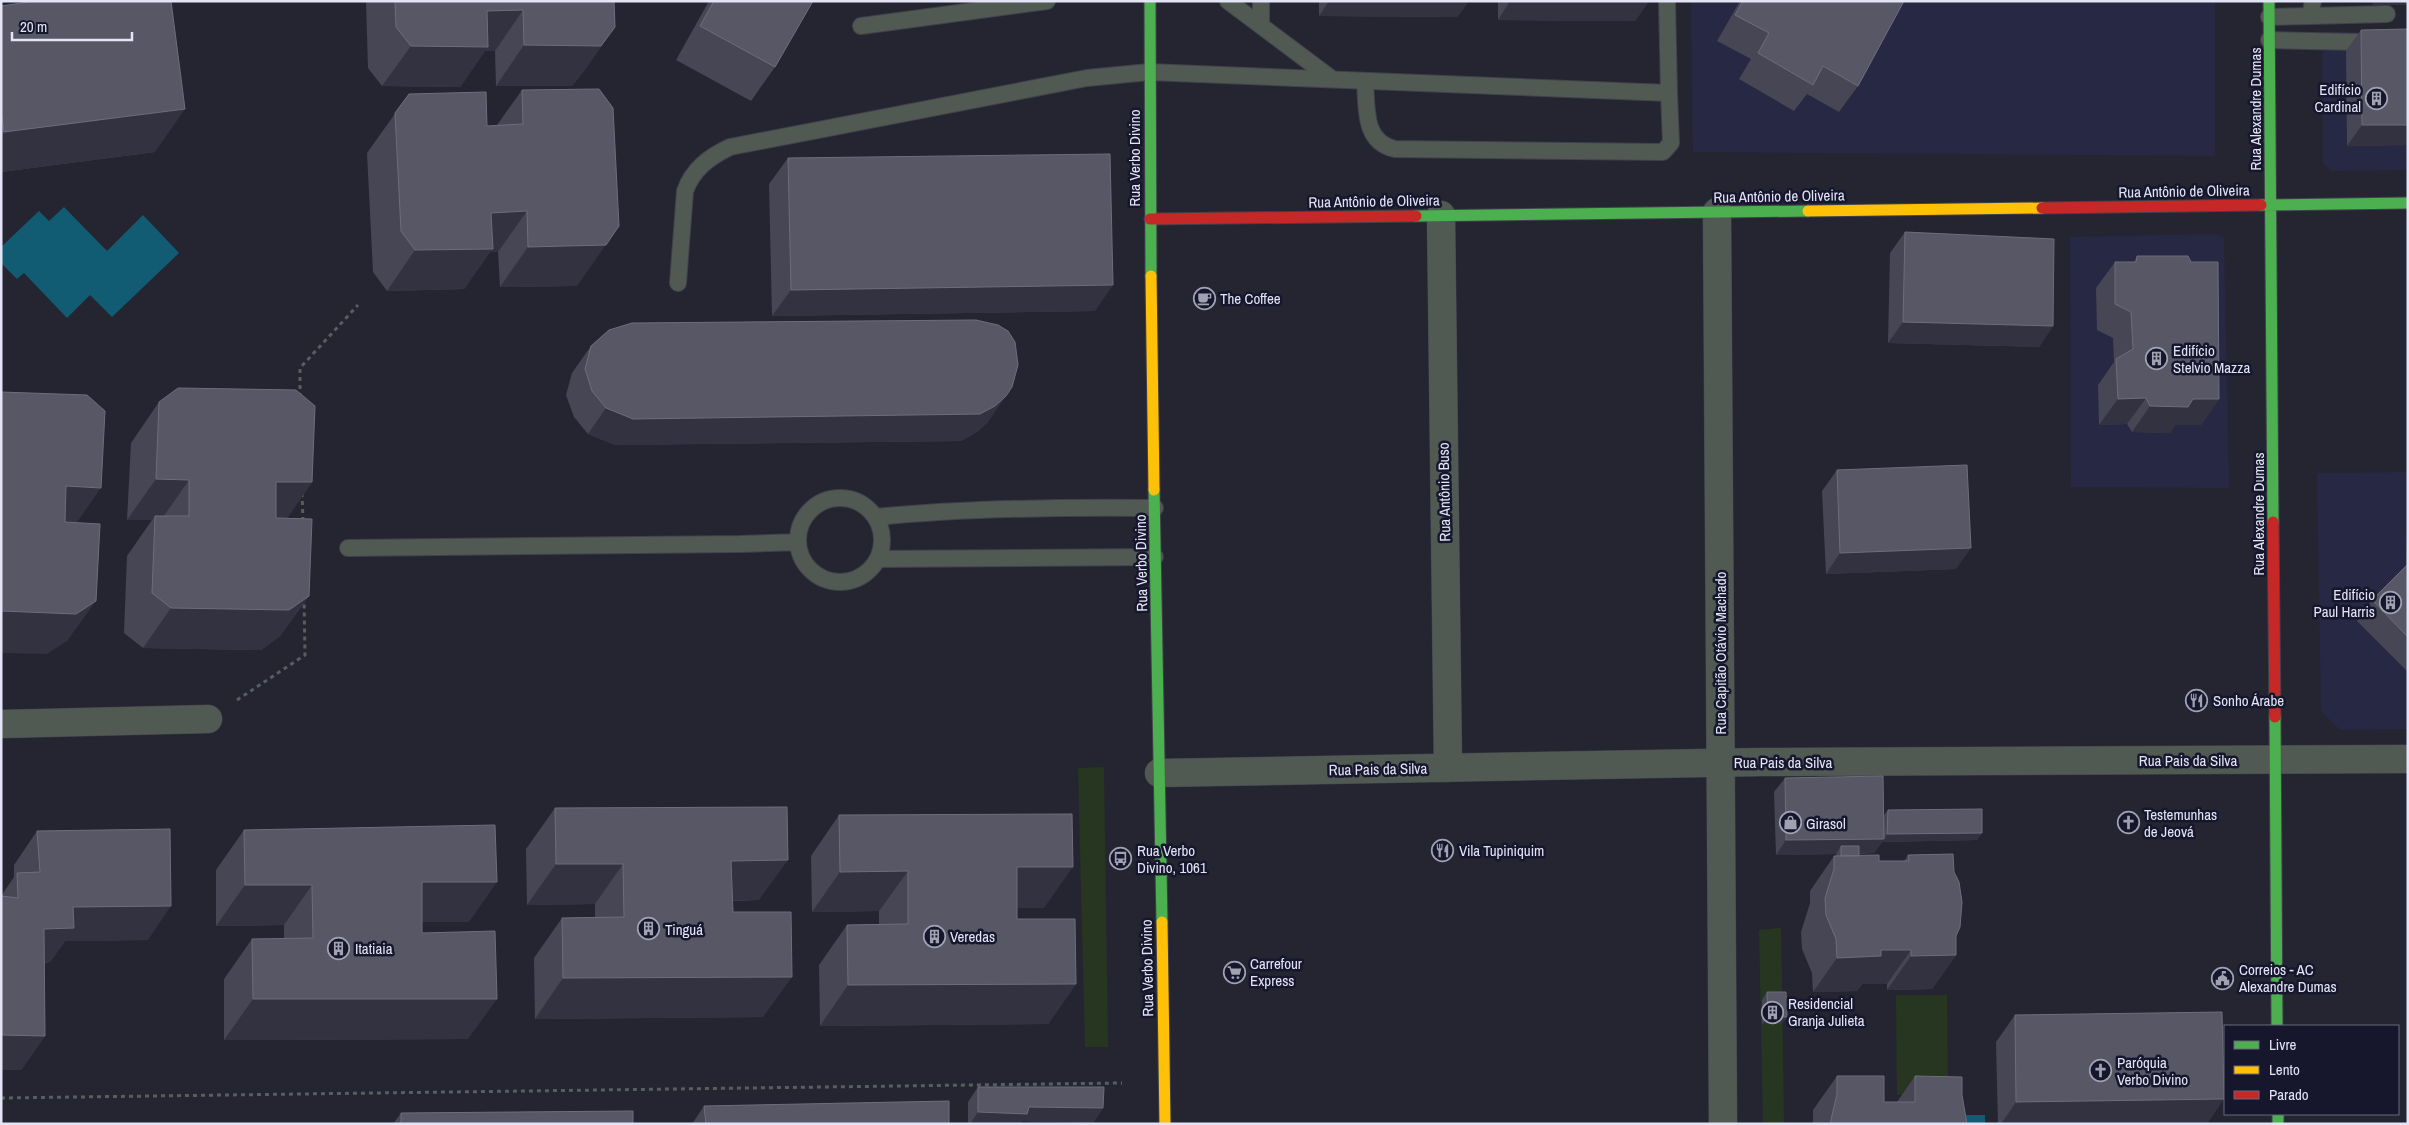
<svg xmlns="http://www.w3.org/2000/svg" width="2409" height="1125" viewBox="0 0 2409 1125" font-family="'Archivo Narrow',sans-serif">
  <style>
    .built { fill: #272843 }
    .green { fill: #273620 }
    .water { fill: #115c73 }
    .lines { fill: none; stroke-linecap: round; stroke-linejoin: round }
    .lane-casing { stroke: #40414c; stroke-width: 18 }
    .street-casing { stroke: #40414c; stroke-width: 29 }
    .fast-casing { stroke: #40414c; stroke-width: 13 }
    .slow-casing { stroke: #40414c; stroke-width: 13 }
    .jam-casing { stroke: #40414c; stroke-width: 13 }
    .path { stroke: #585e5c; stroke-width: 3; stroke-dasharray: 4 4; stroke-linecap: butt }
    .lane { stroke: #505a52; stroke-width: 16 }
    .street { stroke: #505a52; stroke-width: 28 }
    .fast { stroke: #4caf50; stroke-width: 11 }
    .slow { stroke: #ffc107; stroke-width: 11 }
    .jam { stroke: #c62828; stroke-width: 11 }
    .wall { fill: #464655 }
    .shaded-wall { fill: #323240 }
    .building { fill: #575766; stroke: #6d6d7d }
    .labels { text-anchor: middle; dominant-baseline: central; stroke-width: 5; stroke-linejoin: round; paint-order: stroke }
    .poi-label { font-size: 15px; fill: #e3e4f5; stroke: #16172d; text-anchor: start }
    .street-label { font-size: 15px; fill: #e3e4f5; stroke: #16172d }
  </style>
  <rect width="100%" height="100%" fill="#252532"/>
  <path class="built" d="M1691,1H2215V156L1693,152Z
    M2408,31V170L2331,171L2323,163L2322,32Z
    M2211,234L2219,235L2224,238L2229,488L2071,487L2070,237Z
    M2408,472V729L2340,730L2321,711L2317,473Z"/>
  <path class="green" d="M1104,767L1108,1047H1085L1078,768Z
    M1781,928L1784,1124H1763L1759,930Z
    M1896,995H1947L1948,1094L1897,1095Z"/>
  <path class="water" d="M64,207L107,251L143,215L179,253L112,317L90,295L67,318L24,273L17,279L1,263V247L39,211L49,221Z
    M1966,1115H1985V1124H1966Z"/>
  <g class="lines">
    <defs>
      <path id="lane" d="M1228,1L1332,79
        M1261,1V25
        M2310,16L2387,14
        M2269,17L2310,16L2313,1
        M861,26L1047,1
        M2269,40L2358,42
        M1365,81C1367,108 1363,142 1395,149L1663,152L1671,143L1669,93
        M678,283L685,191C693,169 709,157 730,147L1087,78L1149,72L1669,93L1667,1
        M798 540a42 42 0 1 1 84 0a42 42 0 1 1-84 0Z
        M876,517C968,508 1062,507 1155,508
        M348,548L739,544L798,542
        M878,559L1155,557"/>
      <path id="street" d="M1717,212L1723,1124
        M1441,215L1448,768
        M1,724L208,719
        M1159,773L1762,762L2408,759"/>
      <path id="fast" d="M1150,1L1151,276
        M2269,1L2273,522
        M2261,205L2408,203
        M1416,216L1808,211
        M1154,490L1162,922
        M2275,717L2277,1026
        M2278,1114V1124"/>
      <path id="slow" d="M1808,211L2042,208
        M1151,276L1154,490
        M1162,922L1165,1124"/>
      <path id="jam" d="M2042,208L2261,205
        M1150,219L1416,216
        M2273,522L2275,717"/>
    </defs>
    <use href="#lane" class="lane-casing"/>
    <use href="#street" class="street-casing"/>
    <use href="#fast" class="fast-casing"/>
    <use href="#slow" class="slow-casing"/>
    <use href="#jam" class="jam-casing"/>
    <path class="path" d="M300,397V368L358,305
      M302,493L303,522
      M237,700L305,655L304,598
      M1,1098L1122,1083"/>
    <use href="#lane" class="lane"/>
    <use href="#street" class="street"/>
    <use href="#fast" class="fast"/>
    <use href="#slow" class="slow"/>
    <use href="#jam" class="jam"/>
  </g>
  <path class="wall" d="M366,1H614L587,67L572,86H496L495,51H485L460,87L382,86L368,68Z
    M709,1H813L775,67L751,101L676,60Z
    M1319,1H1469L1457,17L1319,16Z
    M1498,1H1649L1635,21L1498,20Z
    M1740,1H1904L1858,86L1839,112L1807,94L1794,111L1739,79L1751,59L1717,41Z
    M1,6L155,152L1,172Z
    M2408,29V145L2347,146L2346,51L2361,30Z
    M522,90L577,286L500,287L498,252H490L464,289L387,291L373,272L367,153L409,94L487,126L497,125Z
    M788,158L1095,311L772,316L769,184Z
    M1905,232L2053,326L2039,347L1888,343L1890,253Z
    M2137,256L2219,399L2201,425H2175L2170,433L2132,432L2127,424L2099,425L2098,385L2114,362L2113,338L2097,330L2096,288L2115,262H2134Z
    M591,346L988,422L977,432L961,441L615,445L588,434L574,417L566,395L572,373Z
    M159,402L312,482L287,518L309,596L280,636L261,650L143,648L124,633L127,556L152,520H127L131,443Z
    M1837,470L1956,569L1826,574L1822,491Z
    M2408,498V672L2357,621L2372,600L2406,566Z
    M1785,778L1884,815L1888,810L1982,833L1977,840L1882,842L1874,853L1859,854V856L1879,861H1904L1908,855L1956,936V955L1932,989L1887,990V984H1862L1857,991L1813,992L1812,973L1802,949L1801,932L1810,903V891L1834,856H1836V854L1776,855L1774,792Z
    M555,808L759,900L732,901L733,912L763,1017L535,1019L534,958L562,918L595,917V904L527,905L526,849Z
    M839,815L1044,908H1017V919L1076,984L1048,1024L820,1026L819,965L847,925L879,924V911L812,912L811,856Z
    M244,830L469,922H422V933L468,1039L224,1040V979L252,939H284V925L216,926V870Z
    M37,831L148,940L65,941L50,962L44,963L45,1036L21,1070H1V896L14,877V865Z
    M1767,992L1787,1017L1781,1024H1762V1000Z
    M2015,1015L2207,1124H1998L1996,1042Z
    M1837,1076L1884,1102H1897L1915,1076L1962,1095L1967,1124H1813V1110Z
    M978,1087L1103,1108L1093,1123L1022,1121L1020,1124H968V1102Z
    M704,1106L949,1124H692Z
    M401,1113L633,1124H393Z"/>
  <path class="shaded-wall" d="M1329,1H1469L1457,17L1319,16Z
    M1510,1H1649L1635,21L1498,20Z
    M2374,1H2408V5H2372Z
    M523,10L495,51H485L460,87L382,86L411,46L487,11Z
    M615,27L587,67L572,86H496L524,45Z
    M185,109L155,152L1,172V137L4,132Z
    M2362,125H2408V145L2347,146Z
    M527,211L498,252H490L464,289L387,291L415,250L491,213Z
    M619,226L577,286L500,287L528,247Z
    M1113,285L1095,311L772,316L791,290Z
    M1903,322L2053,326L2039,347L1888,343Z
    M1006,396L988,422L977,432L961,441L615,445L588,434L606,408Z
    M2146,398L2127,424L2099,425L2118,399Z
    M2193,399H2219L2201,425H2175L2170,433L2132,432L2150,406Z
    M156,479L189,480L161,520L155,516L152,520H127Z
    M276,482H312L284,523H248Z
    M66,486L101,488L73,528L38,526Z
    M1971,548L1956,569L1826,574L1840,553Z
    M309,596L280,636L261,650L143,648L171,608Z
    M96,601L67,641L47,654L1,653V611Z
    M1982,833L1977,840L1882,842L1874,853L1841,854V846L1836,854L1776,855L1786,840L1884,839L1887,834Z
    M788,860L759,900L703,901L731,861Z
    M556,864H623L595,904L527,905Z
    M1017,867H1073L1044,908H988Z
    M908,871L879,911L812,912L840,872Z
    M422,882H497L469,922H393Z
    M245,885H312L284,925L216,926Z
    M171,906L148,940L65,941L50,962L20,963L44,929L73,907Z
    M1881,950H1911L1887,984H1862L1857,991L1813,992L1837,958Z
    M1956,955L1932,989L1887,990L1911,956Z
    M792,977L763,1017L535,1019L563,978Z
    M1076,984L1048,1024L820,1026L848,985Z
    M253,999H497L468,1039L224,1040Z
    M1768,1017H1787L1781,1024H1762Z
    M1,1035L45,1036L21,1070H1Z
    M2224,1099L2207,1124H2001L2016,1102Z
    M1029,1107L1103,1108L1093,1123L1022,1121L1020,1124H970L978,1112Z"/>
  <path class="building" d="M35,1H171L185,109L4,132L1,110V6Z
    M395,1H614L615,27L601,46L524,45L523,10L487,11L488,47L411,46L396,27Z
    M714,1H813L775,67L700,26Z
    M1743,1H1904L1858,86L1823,66L1813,85L1758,53L1769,33L1735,15Z
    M2408,29V125H2362L2361,30Z
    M599,89L613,108L619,226L606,245L528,247L527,211L491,213L493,249L415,250L401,231L395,113L409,94L486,92L487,126L523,124L522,90Z
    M1110,154L1113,285L791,290L788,158Z
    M1905,232L2054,239L2053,326L1903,322Z
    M2137,256H2188L2191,262H2218L2219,399H2193L2188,407L2150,406L2146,398L2118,399L2116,359L2133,349L2131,312L2115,304V262H2136Z
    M976,320L998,325L1008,331L1015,342L1018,365L1012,387L1006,396L995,406L980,414L633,419L606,408L592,391L585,369L591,346L609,330L632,323Z
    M178,388L296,390L315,406L312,482H276V518L312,519L309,596L289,610L171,608L152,593L155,516H189V480L156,479L159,402Z
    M1,392L87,395L105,411L101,488L66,486L65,522L100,524L96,601L76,614L1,611Z
    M1967,465L1971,548L1840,553L1837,470Z
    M2408,564V637L2372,600Z
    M1883,776L1884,839L1786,840L1785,778Z
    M787,807L788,860L731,861L733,912H791L792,977L563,978L562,918L624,917L623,864H556L555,808Z
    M1982,809V833L1887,834L1888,810Z
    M1072,814L1073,867H1017V919H1075L1076,984L848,985L847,925L908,924V871L840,872L839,815Z
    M495,825L497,882H422V933L495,931L497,999H253L252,939L313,938L312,885H245L244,830Z
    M170,829L171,906L73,907L74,928L44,929L45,1036L1,1035V896L18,898L17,873L40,872L37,831Z
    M1841,846H1859V856H1841Z
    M1953,854L1954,872L1959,882L1962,902L1960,927L1956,936V955L1911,956V950H1881V956L1837,958L1836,939L1826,915L1825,898L1834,869V856L1879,855V861H1909L1908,855Z
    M1767,992H1786L1787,1017H1768Z
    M2222,1012L2224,1099L2016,1102L2015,1015Z
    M1837,1076H1884V1102H1915V1076L1962,1077V1095L1967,1124H1830L1837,1094Z
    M978,1087H1104L1103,1108L1029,1107L1027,1114L978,1112Z
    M949,1101V1124H706L704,1106Z
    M633,1111V1124H401V1113Z"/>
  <defs>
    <symbol id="building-ring" viewBox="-11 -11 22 22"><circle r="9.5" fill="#16172d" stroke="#a0a1b1" stroke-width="1.5"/><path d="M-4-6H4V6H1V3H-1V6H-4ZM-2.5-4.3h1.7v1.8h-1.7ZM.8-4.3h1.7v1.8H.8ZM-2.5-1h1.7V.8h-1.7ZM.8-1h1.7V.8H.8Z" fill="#a0a1b1"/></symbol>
    <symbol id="cafe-ring" viewBox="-11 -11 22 22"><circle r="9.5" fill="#16172d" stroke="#a0a1b1" stroke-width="1.5"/><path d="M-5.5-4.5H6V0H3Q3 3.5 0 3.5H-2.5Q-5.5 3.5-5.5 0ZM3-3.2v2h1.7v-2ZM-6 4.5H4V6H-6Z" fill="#a0a1b1"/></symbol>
    <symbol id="restaurant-ring" viewBox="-11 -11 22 22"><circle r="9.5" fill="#16172d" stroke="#a0a1b1" stroke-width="1.5"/><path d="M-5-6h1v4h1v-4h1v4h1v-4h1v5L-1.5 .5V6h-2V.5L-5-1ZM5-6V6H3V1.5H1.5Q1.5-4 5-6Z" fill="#a0a1b1"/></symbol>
    <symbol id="shop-ring" viewBox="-11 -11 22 22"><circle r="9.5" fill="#16172d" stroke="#a0a1b1" stroke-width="1.5"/><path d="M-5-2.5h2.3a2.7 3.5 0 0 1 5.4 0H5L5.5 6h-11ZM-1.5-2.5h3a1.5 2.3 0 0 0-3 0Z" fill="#a0a1b1"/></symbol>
    <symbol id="church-ring" viewBox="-11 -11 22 22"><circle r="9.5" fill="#16172d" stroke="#a0a1b1" stroke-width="1.5"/><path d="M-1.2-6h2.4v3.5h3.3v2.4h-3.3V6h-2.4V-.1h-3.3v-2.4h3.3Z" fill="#a0a1b1"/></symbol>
    <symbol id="bus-ring" viewBox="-11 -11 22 22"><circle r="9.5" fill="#16172d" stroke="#a0a1b1" stroke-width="1.5"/><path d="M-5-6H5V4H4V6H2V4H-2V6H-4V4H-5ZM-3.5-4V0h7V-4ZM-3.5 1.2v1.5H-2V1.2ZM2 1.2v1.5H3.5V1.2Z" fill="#a0a1b1"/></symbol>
    <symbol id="supermarket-ring" viewBox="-11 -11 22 22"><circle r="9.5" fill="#16172d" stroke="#a0a1b1" stroke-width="1.5"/><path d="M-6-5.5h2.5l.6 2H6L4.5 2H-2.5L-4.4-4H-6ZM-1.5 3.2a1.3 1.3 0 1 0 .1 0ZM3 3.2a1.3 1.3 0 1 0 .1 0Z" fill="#a0a1b1"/></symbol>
    <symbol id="civic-ring" viewBox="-11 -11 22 22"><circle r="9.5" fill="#16172d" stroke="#a0a1b1" stroke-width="1.5"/><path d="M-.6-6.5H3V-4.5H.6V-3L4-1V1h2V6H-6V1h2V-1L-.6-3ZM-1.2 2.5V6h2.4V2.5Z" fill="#a0a1b1"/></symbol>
  </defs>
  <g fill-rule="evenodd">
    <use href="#building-ring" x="2364" y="86" width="25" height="25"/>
    <use href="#cafe-ring" x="1192" y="286" width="25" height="25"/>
    <use href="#building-ring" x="2144" y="346" width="25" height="25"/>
    <use href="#building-ring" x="2378" y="590" width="25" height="25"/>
    <use href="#restaurant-ring" x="2184" y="688" width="25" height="25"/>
    <use href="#shop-ring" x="1778" y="810" width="25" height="25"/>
    <use href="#church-ring" x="2116" y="810" width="25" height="25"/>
    <use href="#restaurant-ring" x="1430" y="838" width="25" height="25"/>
    <use href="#bus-ring" x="1108" y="846" width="25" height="25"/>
    <use href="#building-ring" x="636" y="916" width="25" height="25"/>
    <use href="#building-ring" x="922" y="924" width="25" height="25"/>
    <use href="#building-ring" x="326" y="936" width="25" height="25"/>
    <use href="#supermarket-ring" x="1222" y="960" width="25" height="25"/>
    <use href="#civic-ring" x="2210" y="966" width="25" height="25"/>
    <use href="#building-ring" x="1760" y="1000" width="25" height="25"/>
    <use href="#church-ring" x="2088" y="1058" width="25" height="25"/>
  </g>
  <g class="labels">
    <g class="poi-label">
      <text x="2361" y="89" text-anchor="end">Edifício<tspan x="2361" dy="17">Cardinal</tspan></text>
      <text x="1220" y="298">The Coffee</text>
      <text x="2173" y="350">Edifício<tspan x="2173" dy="17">Stelvio Mazza</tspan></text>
      <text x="2375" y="594" text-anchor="end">Edifício<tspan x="2375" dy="17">Paul Harris</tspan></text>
      <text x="2213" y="700">Sonho Árabe</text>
      <text x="2144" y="814">Testemunhas<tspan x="2144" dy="17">de Jeová</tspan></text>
      <text x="1806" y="823">Girasol</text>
      <text x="1137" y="850">Rua Verbo<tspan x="1137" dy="17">Divino, 1061</tspan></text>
      <text x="1459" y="850">Vila Tupiniquim</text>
      <text x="665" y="929">Tinguá</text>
      <text x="950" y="936">Veredas</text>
      <text x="355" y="948">Itatiaia</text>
      <text x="1250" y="963">Carrefour<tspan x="1250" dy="17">Express</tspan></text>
      <text x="2239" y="969">Correios - AC<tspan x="2239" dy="17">Alexandre Dumas</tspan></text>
      <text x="1788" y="1003">Residencial<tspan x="1788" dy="17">Granja Julieta</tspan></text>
      <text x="2117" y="1062">Paróquia<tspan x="2117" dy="17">Verbo Divino</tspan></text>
    </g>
    <g class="street-label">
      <text transform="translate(2255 109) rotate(-90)">Rua Alexandre Dumas</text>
      <text transform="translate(1134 158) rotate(-90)">Rua Verbo Divino</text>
      <text transform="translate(2184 191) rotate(-1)">Rua Antônio de Oliveira</text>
      <text transform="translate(1779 196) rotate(-1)">Rua Antônio de Oliveira</text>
      <text transform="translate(1374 201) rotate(-1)">Rua Antônio de Oliveira</text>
      <text transform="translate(1444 492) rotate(-91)">Rua Antônio Buso</text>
      <text transform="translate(2258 514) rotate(-90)">Rua Alexandre Dumas</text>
      <text transform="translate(1141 563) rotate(-91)">Rua Verbo Divino</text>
      <text transform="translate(1720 653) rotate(-90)">Rua Capitão Otávio Machado</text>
      <text x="2188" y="760">Rua Pais da Silva</text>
      <text x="1783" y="762">Rua Pais da Silva</text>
      <text transform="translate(1378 769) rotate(-1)">Rua Pais da Silva</text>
      <text transform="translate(1147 968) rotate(-91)">Rua Verbo Divino</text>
    </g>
  </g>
  <rect width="2409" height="1125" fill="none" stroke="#e3e4f5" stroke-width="5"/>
  <rect x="2224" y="1025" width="175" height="90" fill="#16172d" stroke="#68697d"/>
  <rect x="2234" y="1041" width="25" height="8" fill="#4caf50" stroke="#68697d"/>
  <text x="2269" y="1050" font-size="15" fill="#e3e4f5">Livre</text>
  <rect x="2234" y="1066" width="25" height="8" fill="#ffc107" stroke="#68697d"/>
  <text x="2269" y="1075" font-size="15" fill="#e3e4f5">Lento</text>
  <rect x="2234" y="1091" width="25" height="8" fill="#c62828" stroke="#68697d"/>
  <text x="2269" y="1100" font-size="15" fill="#e3e4f5">Parado</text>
  <path d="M12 32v8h120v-8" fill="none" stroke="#e3e4f5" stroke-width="2.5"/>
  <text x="20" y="32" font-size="15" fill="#e3e4f5" stroke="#16172d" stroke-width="4" paint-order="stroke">20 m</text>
</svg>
